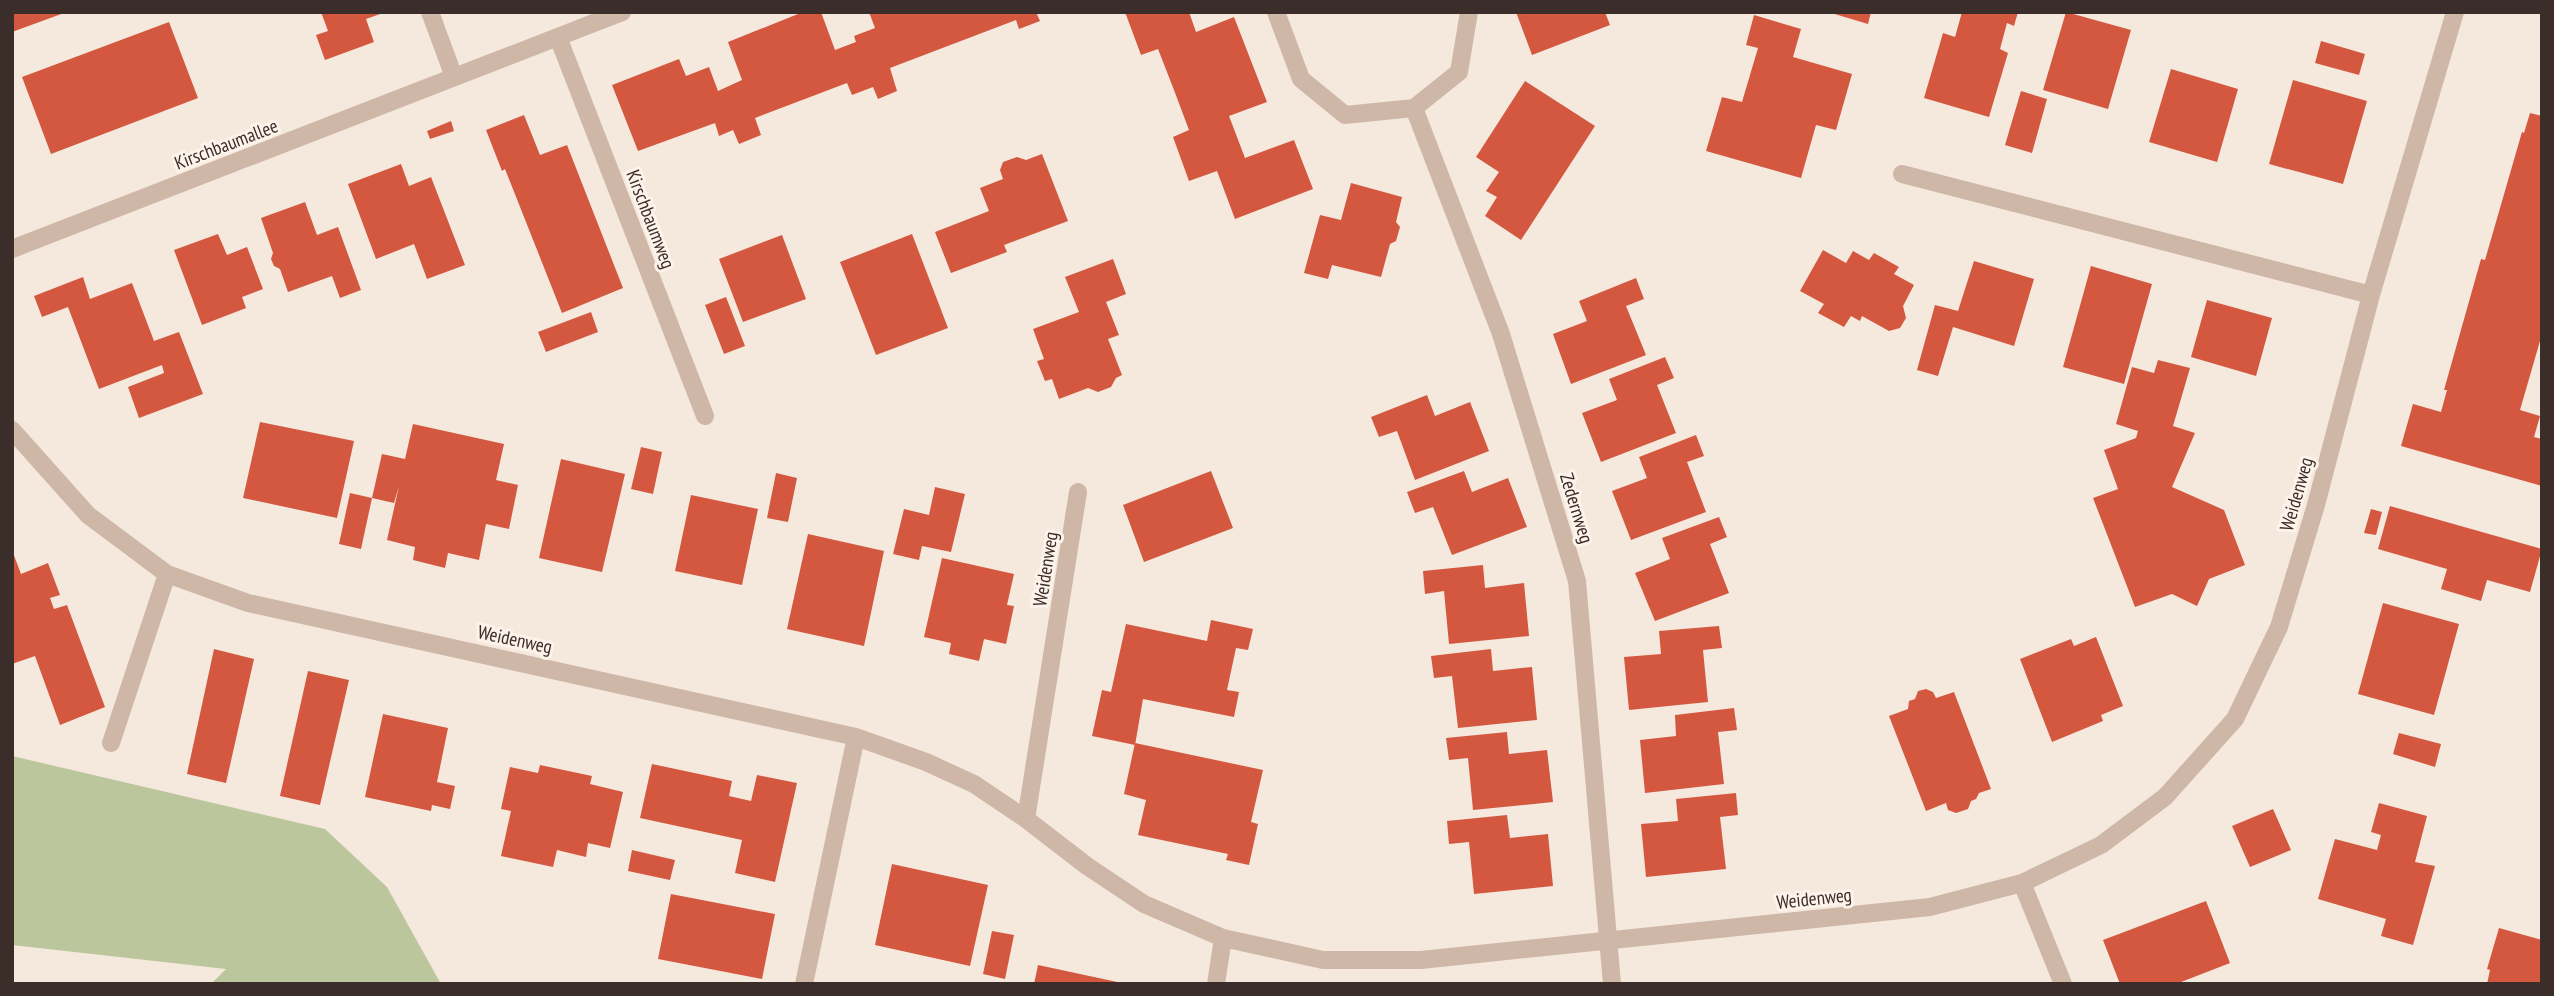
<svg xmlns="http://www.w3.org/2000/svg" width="2554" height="996" viewBox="0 0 2554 996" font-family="'PT Sans Narrow',sans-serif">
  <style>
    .green { fill: #bbc69c }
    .building { fill: #d3583f }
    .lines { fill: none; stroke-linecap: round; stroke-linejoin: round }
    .minor { stroke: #cfb7a8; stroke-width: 18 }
    .labels { text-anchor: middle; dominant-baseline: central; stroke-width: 6; stroke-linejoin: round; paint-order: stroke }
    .street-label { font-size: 19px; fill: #3b2d29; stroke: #fcf3eb }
  </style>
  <rect width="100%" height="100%" fill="#f5e9de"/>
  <path class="green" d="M12,756L325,829L387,887L441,984H211L226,969L12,945Z"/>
  <path class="building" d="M12,12H64V13L12,32Z
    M321,12H383V13L366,19L374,42L325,60L316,35L328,31Z
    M803,12H821L835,50L856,42L854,36L875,28L869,12H1036L1040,21L1019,29L1016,20L890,68L897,91L878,99L873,87L852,95L847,83L755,118L761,135L739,144L733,130L719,136L715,123L638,151L612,85L679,59L686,76L709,67L718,91L742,80L728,42Z
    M1125,12H1189L1196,32L1234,17L1267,102L1229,116L1245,158L1294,140L1313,189L1235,219L1217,171L1189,181L1173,137L1189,130L1174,90L1158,49L1141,55Z
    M1516,12H1605L1610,25L1532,55Z
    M1828,12H1871L1868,24Z
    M1962,12H2018L2014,26L2007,23L2000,49L2008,53L1989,117L1924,98L1943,33L1955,37Z
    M2066,12L2131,30L2108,109L2043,90Z
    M1754,15L1801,29L1793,57L1852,74L1836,130L1816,125L1801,178L1706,151L1722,97L1742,102L1758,48L1746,45Z
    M169,22L198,98L51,154L22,77Z
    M2321,41L2365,54L2359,75L2315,63Z
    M2171,69L2238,89L2217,162L2149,142Z
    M2293,80L2367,101L2343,184L2269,164Z
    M1525,81L1595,126L1521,240L1485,216L1497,197L1486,191L1499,172L1476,157Z
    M2021,91L2047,99L2032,153L2005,145Z
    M2530,113L2542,116V334L2520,410L2540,416L2534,437L2542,439V486L2401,446L2413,404L2441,412L2447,390H2444L2481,259L2485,260L2522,132L2524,133Z
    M524,115L540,155L567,145L623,288L562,313L505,169L502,171L486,130Z
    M451,121L454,131L430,139L427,131Z
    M1042,154L1068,221L1004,245L1007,252L951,273L935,232L989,211L980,188L1003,179L1000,170L1003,162L1017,157L1026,160Z
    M401,164L409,186L431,177L465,265L427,279L414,244L376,259L348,184Z
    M1351,183L1402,197L1396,222L1400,227L1396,241L1390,244L1381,277L1332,265L1328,279L1304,273L1320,215L1341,220Z
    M305,202L317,235L338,227L361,290L340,298L332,276L288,292L280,269L274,266L271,259L273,253L261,218Z
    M218,234L227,255L247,247L263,289L242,297L246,308L202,325L174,250Z
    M912,234L948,328L876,355L840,262Z
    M782,235L806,299L743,322L719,259Z
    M1823,250L1846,263L1853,251L1869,260L1874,253L1899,267L1894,274L1914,285L1903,306L1906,318L1900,328L1889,331L1862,316L1860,321L1851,316L1844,327L1818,313L1824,304L1800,291Z
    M1113,259L1126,294L1106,302L1119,335L1108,339L1122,375L1116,378L1111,387L1098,392L1088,388L1059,399L1052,379L1045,381L1037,361L1044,359L1033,329L1079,312L1065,277Z
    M1974,261L2034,279L2014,346L1953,327L1938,376L1917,370L1935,305L1958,311Z
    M2091,266L2152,284L2124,384L2063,367Z
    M83,277L90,299L132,283L154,341L179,332L203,394L139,418L128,387L164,373L162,365L99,389L68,307L42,317L34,296Z
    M1636,278L1644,299L1626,306L1646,355L1571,384L1553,334L1587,321L1579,301Z
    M726,297L745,346L724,354L705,305Z
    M2207,300L2272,318L2256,376L2191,357Z
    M591,312L598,332L546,352L538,332Z
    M1665,357L1674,378L1657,385L1676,433L1601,462L1582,413L1617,400L1609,379Z
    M2158,360L2190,368L2173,426L2195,433L2172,487L2224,510L2245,565L2209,579L2197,606L2172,594L2135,607L2093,498L2118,489L2104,450L2136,438L2138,431L2116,424L2132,367L2154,373Z
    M1427,395L1435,416L1470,402L1489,451L1415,480L1397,431L1379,437L1371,417Z
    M260,422L354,441L337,518L243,498Z
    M413,424L504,444L496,480L518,485L509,529L486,524L479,560L448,553L445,568L413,560L415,547L387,540L399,486L394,503L372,498L382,454L405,459Z
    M1696,435L1704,456L1687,462L1706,512L1631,540L1612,491L1647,478L1639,457Z
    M641,447L662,452L653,494L631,489Z
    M561,459L625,474L602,572L539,558Z
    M1211,471L1233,528L1144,562L1123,505Z
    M1464,471L1472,492L1508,478L1527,527L1452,555L1433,507L1415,513L1407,492Z
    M776,473L797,478L788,522L767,518Z
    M935,487L965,494L951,552L922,546L919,560L893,554L904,509L929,515Z
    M350,493L372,498L361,549L339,544Z
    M691,495L758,509L742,585L675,571Z
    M2390,506L2542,549L2530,592L2487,580L2481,601L2441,589L2447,569L2378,549Z
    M2371,509L2382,512L2376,535L2364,533Z
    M1719,517L1727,537L1710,544L1729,593L1655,621L1635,573L1670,559L1662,538Z
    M808,534L884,551L864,646L787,629Z
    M12,550L21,574L48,563L60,595L50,598L54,609L67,605L105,707L60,725L35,656L12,664Z
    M942,558L1014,574L1007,605L1014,606L1006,644L984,639L979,661L949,654L951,643L924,637Z
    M1483,565L1485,588L1524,583L1529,636L1449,644L1444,591L1425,594L1423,571Z
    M2383,603L2459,624L2434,715L2358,694Z
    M1211,620L1253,629L1248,650L1236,648L1227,690L1239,692L1234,717L1143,699L1135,745L1092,736L1102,690L1111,692L1126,624L1207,641Z
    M1719,626L1722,648L1703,650L1708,702L1629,710L1624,657L1661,654L1659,631Z
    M2096,637L2123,706L2101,715L2103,721L2052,742L2020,659L2071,639L2074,646Z
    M214,649L254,659L226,783L187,774Z
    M1491,649L1493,671L1532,667L1537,720L1458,728L1452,676L1434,678L1431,656Z
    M308,671L349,680L320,805L280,796Z
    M1926,689L1933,692L1936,698L1954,692L1991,789L1979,793L1976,799L1971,801L1968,809L1956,813L1948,810L1946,803L1926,811L1889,716L1908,709L1909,701L1915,699L1918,691Z
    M1734,708L1737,730L1718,732L1724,784L1645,793L1640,740L1676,736L1675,715Z
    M383,714L448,728L437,782L455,786L450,809L432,805L431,811L365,797Z
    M1507,732L1509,754L1547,750L1553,802L1473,810L1468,758L1449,760L1446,738Z
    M2399,733L2441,744L2435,767L2393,754Z
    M1135,743L1263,770L1251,822L1258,824L1249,865L1226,860L1228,854L1138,835L1146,800L1124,794Z
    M652,764L732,781L729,796L751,801L757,775L797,783L775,882L735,873L742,840L640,818Z
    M540,765L592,776L590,784L623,792L610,848L588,843L586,857L557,850L553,867L501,856L511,811L501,809L510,767L538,773Z
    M1736,793L1738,815L1720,817L1726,869L1646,877L1641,824L1678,821L1676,799Z
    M2379,803L2427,816L2415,862L2435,866L2413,945L2381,936L2386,919L2318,899L2335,839L2377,850L2381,835L2371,832Z
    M2273,809L2291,850L2250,867L2232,826Z
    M1507,815L1510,838L1548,834L1553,886L1474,894L1469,842L1449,844L1447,821Z
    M632,850L675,860L670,880L628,871Z
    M892,864L988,885L970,966L875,945Z
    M671,894L775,914L762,979L658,959Z
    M2206,901L2230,963L2176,984H2120L2103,940Z
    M2499,928L2542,940V984H2487L2490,970L2487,969Z
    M992,931L1014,935L1005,979L983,974Z
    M1038,965L1122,983V984H1034Z"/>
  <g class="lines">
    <path class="minor" d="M430,12L454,77
      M1276,12L1301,79L1345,115L1414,108L1459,72L1469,12
      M558,37L705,416
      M1414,108L1501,334L1577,581L1612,984
      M1902,174L2371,295
      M12,249L622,12
      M12,430L88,515L167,574L248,603L856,737L926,762L974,784L1026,819L1087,866L1144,904L1223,938L1323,960H1421L1930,907L2022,883L2101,845L2165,797L2235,719L2279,627L2316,505L2371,295L2455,12
      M111,743L167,574
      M1026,819L1078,492
      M2022,883L2063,984
      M804,984L856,737
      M1216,984L1223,938"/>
  </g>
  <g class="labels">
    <g class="street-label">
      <text transform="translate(226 144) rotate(-21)">Kirschbaumallee</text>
      <text transform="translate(651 219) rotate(69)">Kirschbaumweg</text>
      <text transform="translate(2296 494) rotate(-74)">Weidenweg</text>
      <text transform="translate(1577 508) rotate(73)">Zedernweg</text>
      <text transform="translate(1045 569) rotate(-81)">Weidenweg</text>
      <text transform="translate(515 639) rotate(12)">Weidenweg</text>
      <text transform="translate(1814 898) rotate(-6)">Weidenweg</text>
    </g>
  </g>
  <rect width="2554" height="996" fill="none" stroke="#3b2d29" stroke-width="28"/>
</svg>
